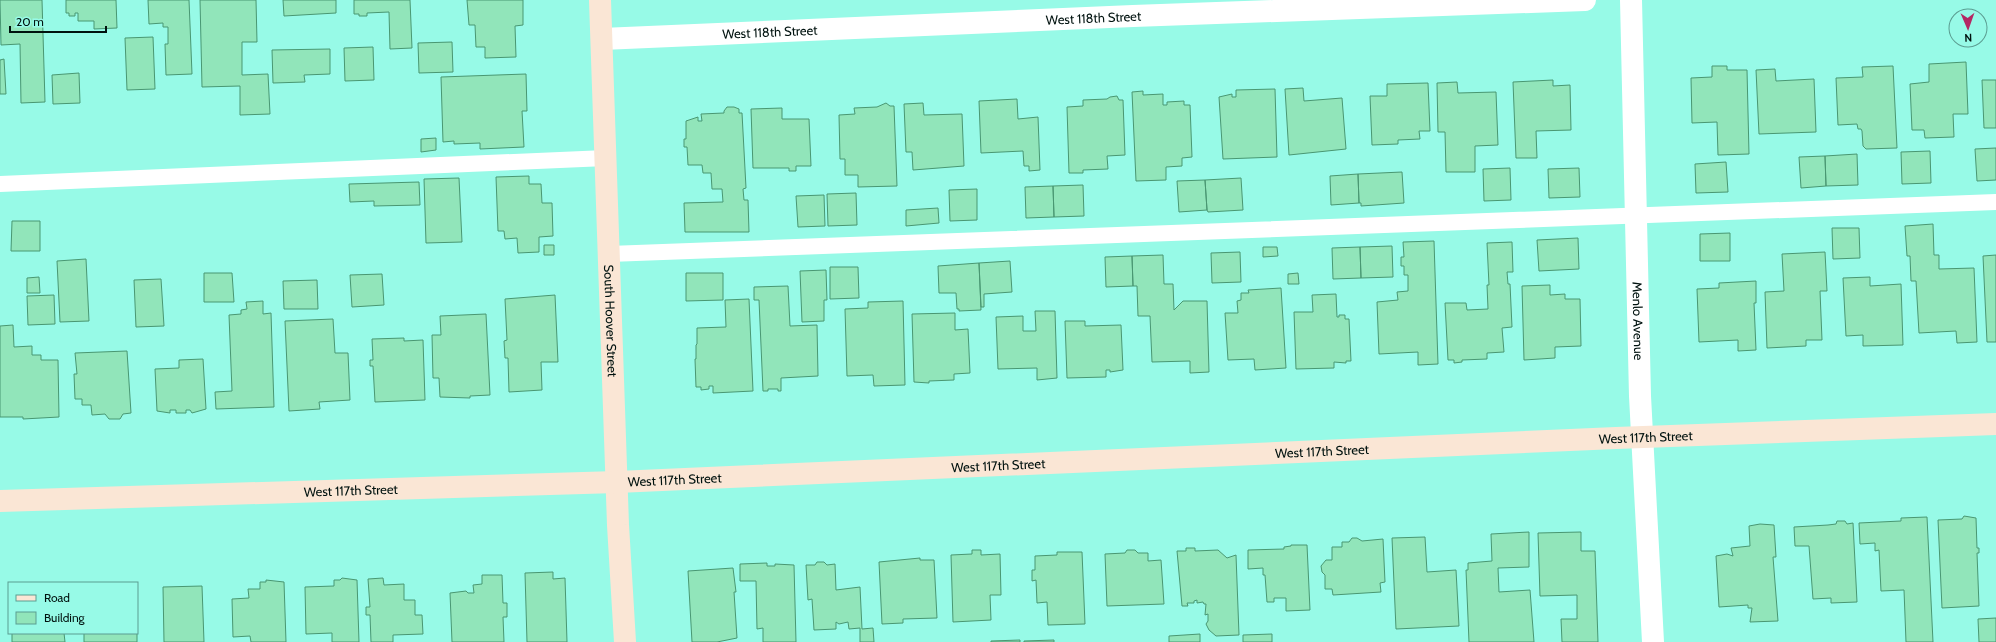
<svg xmlns="http://www.w3.org/2000/svg" width="1996" height="642" viewBox="0 0 1996 642" font-family="Cabin,sans-serif">
  <style>
    .building { fill: #91e5ba; stroke: #499772 }
    .lines { fill: none; stroke-linecap: round; stroke-linejoin: round }
    .lane { stroke: #fff; stroke-width: 16 }
    .street { stroke: #fff; stroke-width: 22 }
    .secondary { stroke: #fae6d5; stroke-width: 22 }
    .labels { text-anchor: middle; dominant-baseline: central; stroke-width: 3; stroke-linejoin: round; paint-order: stroke }
    .street-label { font-size: 13px; fill: #00120f; stroke: #97fae7 }
  </style>
  <rect width="100%" height="100%" fill="#97fae7"/>
  <path class="building" d="M0,0H42L45,102L21,103L20,44L1,45Z
    M66,0H116L117,28L94,29V21H78V13H75V16H69V13H66Z
    M148,0H189L192,74L166,75L165,44H168V27H163V23L149,24Z
    M200,0H256L257,42H242V75L268,74L270,114L240,115V86L202,87Z
    M283,0H336V13L284,16Z
    M354,0H410L412,48L390,49L389,12L367,13V16H359V14H354Z
    M467,0H523V25L515,26L516,57L485,58V47H476L475,25H469Z
    M153,37L155,89L127,90L125,38Z
    M452,42L453,72L419,73L418,43Z
    M373,47L374,80L345,81L344,48Z
    M330,49V74L304,75L305,82L273,83L272,50Z
    M4,59L6,94H0V60Z
    M1966,62L1968,114H1953L1954,137L1925,138L1924,130H1912L1910,84L1929,82V64Z
    M1712,66H1727V70H1747L1749,154L1718,155L1717,122L1692,123L1691,78L1712,77Z
    M1893,66L1897,148L1866,149L1863,146L1862,131L1861,129H1858L1857,124L1838,125L1836,78L1863,77L1862,67Z
    M1775,69L1776,81L1814,79L1816,132L1759,134L1756,70Z
    M79,73L80,103L53,104L52,75Z
    M526,74L527,111H522L524,147L480,149V143L454,144V141L443,142L441,77Z
    M1553,80V86L1570,85L1571,130L1536,131L1537,158H1516L1513,82Z
    M1982,80H1996V128H1984Z
    M1457,82L1458,93L1496,92L1498,145L1475,146V172H1446L1445,132H1438L1437,83Z
    M1428,83L1430,131H1419L1420,139L1398,140V144L1372,145L1370,96H1387V84Z
    M1303,88L1304,101L1342,98L1346,149L1289,155L1285,89Z
    M1275,89L1277,157L1223,159L1219,97L1232,94V97H1236V90Z
    M1143,91V95L1163,94V105H1167V102L1184,101V105H1190L1192,157L1182,158V166L1166,167V180L1136,181L1132,92Z
    M1117,96L1119,100H1123L1125,155L1107,156L1108,169L1083,170V173H1069L1067,107L1083,106V100L1107,99L1110,97Z
    M1017,99L1018,119L1038,117L1040,170L1029,171V166H1024L1023,151L981,153L979,101Z
    M886,103L890,106H894L897,186L858,187V175H845V159H840L839,115L855,114L854,108L877,107Z
    M923,103L924,115L962,114L964,166L913,170L912,152H906L904,104Z
    M727,107H734L739,109V113H742L746,188L743,189L744,200H748L749,232H685L684,203L723,202L722,189H712L711,173H703L702,165H688L687,147H684V139H686V121L698,117V121H702L701,114L724,113V111Z
    M782,108V119H809L811,166H796V171H789V168H753L751,109Z
    M436,138V150L421,152V139Z
    M1996,148V180L1977,181L1975,149Z
    M1930,151L1931,183L1902,184L1901,152Z
    M1857,154L1858,185L1826,186L1825,156Z
    M1825,156L1826,186L1801,188L1799,157Z
    M1726,162L1728,192L1696,193L1695,164Z
    M1510,168L1511,200L1484,201L1483,169Z
    M1579,168L1580,197L1549,198L1548,169Z
    M1402,172L1404,203L1361,206V203H1359L1358,174Z
    M1358,174L1359,203L1331,205L1330,176Z
    M529,176V184H541L542,203H552L553,236L539,237V252L518,253L517,238L505,239L504,231H498L496,177Z
    M459,178L462,242L426,243L424,179Z
    M1241,178L1243,210L1208,212L1207,210L1205,180Z
    M1205,180L1207,210L1179,212L1177,181Z
    M419,182L420,205L374,206V201L350,202L349,184Z
    M1083,185L1084,216L1054,217L1053,186Z
    M1053,186L1054,217L1026,218L1025,187Z
    M977,189V220L950,221L949,190Z
    M856,193L857,225L828,226L827,194Z
    M824,195L825,226L798,227L796,196Z
    M938,208L939,223L906,226V210Z
    M12,221H40V251H11Z
    M1933,224L1934,255H1939V269L1974,268L1977,342L1957,343L1956,331L1919,333L1916,281H1911L1910,256H1907L1905,226Z
    M1832,228H1859L1860,258L1833,259Z
    M1730,233V261H1700V234Z
    M1578,238L1579,269L1539,271L1537,240Z
    M1434,241L1438,364L1418,365V352L1379,354L1377,302L1398,300L1397,292L1408,291V275H1404V266H1401V257H1404L1403,242Z
    M1512,242L1513,272H1507L1508,284H1510L1512,327L1502,328L1504,352L1487,353V359L1462,360V362L1454,363V360H1448L1445,303H1466L1467,310L1488,309L1487,285H1489L1487,243Z
    M544,245H554V255H544Z
    M1392,246L1393,277L1361,278L1360,247Z
    M1263,247H1277L1278,256L1263,257Z
    M1360,247L1361,278L1333,279L1332,248Z
    M1240,252L1241,282L1212,283L1211,253Z
    M1825,252L1827,291H1820L1822,340H1806V346L1767,348L1765,292L1784,291L1782,254Z
    M1163,255L1164,284H1173L1174,310L1183,301H1207L1209,372L1190,373V361L1152,362L1150,316H1138L1137,286H1133L1132,256Z
    M1996,255V342H1987L1983,256Z
    M1132,256L1133,286L1106,287L1105,257Z
    M86,259L89,321L60,322L57,261Z
    M1010,261L1012,292L984,294V307H981L979,263Z
    M979,263L981,310L959,311V309H957L956,293H939L938,266Z
    M830,267H858L859,298L830,299Z
    M826,270L827,300H824V321L802,322L800,271Z
    M204,273H232L234,302H204Z
    M686,273H723V300L686,301Z
    M1298,273L1299,284H1288V274Z
    M382,274L384,305L352,307L350,275Z
    M39,277L40,293H27V278Z
    M1870,277V286L1901,284L1903,345L1863,346V335L1846,336L1843,278Z
    M161,279L164,326L136,327L134,280Z
    M317,280L318,309H284L283,281Z
    M1756,281V303H1754L1756,350L1738,351V340L1699,342L1697,289L1719,288V283Z
    M1550,285V295L1565,294V299H1580L1581,346L1555,347V358L1524,360L1522,286Z
    M788,286L790,326L817,325L818,376L781,378V391H778V389H768V391H763L759,300H754V287Z
    M1281,288L1286,368L1255,370L1254,359L1228,360L1225,313H1238L1237,301L1241,300V293H1249L1248,290Z
    M1336,294L1337,317H1339V315H1345V319H1349L1351,361H1346V363L1334,362V368L1296,369L1294,312H1313L1312,295Z
    M54,295L55,324L28,325L27,296Z
    M555,295L558,362H541L542,390L509,392L508,358H505L504,341L507,340L505,299Z
    M749,299L753,391L713,393V386H709V389L701,390V387H696L695,359H696V345L697,344V328L726,327L725,300Z
    M263,301V314L271,313L274,407L216,409L215,392L232,391L229,315L241,314V310L247,309L246,302Z
    M903,301L905,385L874,386L873,375L847,376L845,309L868,308V302Z
    M1035,311H1055L1057,378L1037,380V368L998,369L996,317L1023,316V331H1036Z
    M955,313V330L968,329L970,373L954,374V380L929,381V383L914,382L912,314Z
    M486,314L490,395L470,396V398L440,397L439,378H433L432,335H441L440,316Z
    M333,319L335,353H348L350,400L319,402L320,409L289,411L285,321Z
    M1065,321H1085V326L1121,325L1123,370L1110,372V370H1106V377L1067,378Z
    M13,325L14,347L32,346V355H41V360H58L59,417L23,419V417H0V326Z
    M404,338V341L423,340L425,400L375,402L373,366H370V360H373L372,339Z
    M127,351L131,413L123,414L120,419H109L105,414L92,415L91,405H82V399H75L74,374H77L75,353Z
    M203,359L206,409L192,413L190,410H186V413H176V410H170V413L157,411L155,369L179,368V360Z
    M1964,516L1976,518L1977,548H1979V553H1977L1979,606L1942,608L1938,520L1962,519Z
    M1927,517L1933,642H1906L1904,590L1881,591L1879,550L1875,551V543L1860,544L1859,523L1901,521V518Z
    M1837,521H1845L1847,524L1853,523L1857,602L1831,603V598L1813,599L1809,546H1795L1794,527L1828,525L1836,524Z
    M1760,524L1774,525L1776,557H1773L1778,621L1750,622L1752,608H1748V605L1719,607L1716,556L1727,554L1733,556L1731,548L1750,546L1749,526Z
    M1529,532V567L1498,568L1499,592L1530,590L1534,642H1469L1466,570H1468V563L1492,561L1491,534Z
    M1581,532V551H1595L1598,642H1562L1561,619H1577V595L1540,596L1538,533Z
    M1425,537L1427,572L1456,570L1459,626L1396,629L1392,538Z
    M1352,538H1357L1362,541L1383,539L1385,582L1380,583L1381,592L1333,595L1332,589H1325V575L1322,572L1321,566L1326,560H1332V547H1342V542H1349Z
    M1291,545H1307L1310,610L1286,611V598H1274V602H1267L1265,575H1263V568L1248,569V550L1284,549V547L1291,546Z
    M1186,548H1195V551L1218,550L1227,558L1236,555L1239,635L1216,636L1209,630L1206,624L1208,621V614L1205,615L1206,604H1204L1203,602L1197,603V600L1194,601V603H1187L1188,606H1182L1177,551H1186Z
    M972,550H981V555L1000,554L1001,595H990L991,620L953,622L951,555L972,554Z
    M1127,550H1135L1138,553H1148V561L1161,560L1164,604L1107,606L1105,554L1125,553Z
    M1057,552H1082L1085,624L1048,625L1047,602L1037,603L1036,580L1032,581V570H1035V556L1057,555Z
    M920,558V560H934L937,618L903,619V623L882,624L879,562Z
    M817,562H824L827,565L835,564L836,590L860,587L862,629L873,628L874,642H860V628L849,629L848,622L839,624L836,622V629L814,630L812,599L808,600L806,565H815Z
    M767,563V566H775V564L794,565L796,642H763V628L757,629L756,581H740V564Z
    M733,568L736,592H734L737,638L717,642H692L688,571Z
    M553,572V579L565,578L567,642H527L525,573Z
    M482,575H502L503,603H507V617H503L504,642H452L450,593L466,591L468,593H474L473,585L482,584Z
    M342,578L357,580L359,642H332V633L306,634L305,587L334,586V580H340Z
    M383,578L384,585L404,584V600H415V615H422L423,634L393,635V642H371L370,615H366V607H370L368,579Z
    M266,580L284,582L286,642H251L250,636L233,637L232,599L249,598L248,589H260V582H266Z
    M202,586L204,642H164L163,587Z
    M1996,618V642H1979L1978,619Z
    M12,633H64L65,642H12Z
    M84,633H137V642H84Z
    M1200,634V642H1169V636Z
    M1272,634V642H1243V635Z
    M1020,640V642H991V641Z
    M1054,640V642H1024V641Z"/>
  <g class="lines">
    <path class="lane" d="M0,184L606,158
      M609,254L1996,202"/>
    <g class="street">
      <path id="s1" d="M1631,0L1640,396L1653,642"/>
      <path id="s2" d="M602,39L1133,16L1585,0"/>
    </g>
    <g class="secondary">
      <path id="s3" d="M600,0L618,525L625,642"/>
      <path id="s4" d="M0,501L617,482L1616,438L1996,424"/>
    </g>
  </g>
  <g class="labels">
    <g class="street-label">
      <text stroke="none"><textPath href="#s2" startOffset="492">West 118th Street</textPath></text>
      <text stroke="none"><textPath href="#s2" startOffset="168">West 118th Street</textPath></text>
      <text stroke="none"><textPath href="#s3" startOffset="321">South Hoover Street</textPath></text>
      <text stroke="none"><textPath href="#s1" startOffset="321">Menlo Avenue</textPath></text>
      <text stroke="none"><textPath href="#s4" startOffset="1647">West 117th Street</textPath></text>
      <text stroke="none"><textPath href="#s4" startOffset="1323">West 117th Street</textPath></text>
      <text stroke="none"><textPath href="#s4" startOffset="999">West 117th Street</textPath></text>
      <text stroke="none"><textPath href="#s4" startOffset="675">West 117th Street</textPath></text>
      <text stroke="none"><textPath href="#s4" startOffset="351">West 117th Street</textPath></text>
    </g>
  </g>
  <rect x="8" y="582" width="130" height="52" fill="#97fae7" stroke="#5b9d91"/>
  <rect x="16" y="595" width="20" height="6" fill="#fae6d5" stroke="#5b9d91"/>
  <text x="44" y="602" font-size="12" fill="#00120f">Road</text>
  <rect x="16" y="612" width="20" height="12" fill="#91e5ba" stroke="#5b9d91"/>
  <text x="44" y="622" font-size="12" fill="#00120f">Building</text>
  <g transform="translate(1968 28) rotate(178)"><circle r="19" fill="#97fae7" stroke="#5b9d91"/>
  <path d="M0-3L7 15L0 10L-7 15Z" fill="#b42863"/>
  <text y="-6" font-size="11" font-weight="bold" text-anchor="middle" fill="#00120f">N</text>
  </g>
  <path d="M10 26v6h96v-6" fill="none" stroke="#00120f" stroke-width="2"/>
  <text x="16" y="26" font-size="12" fill="#00120f" stroke="#97fae7" stroke-width="3" paint-order="stroke">20 m</text>
</svg>
